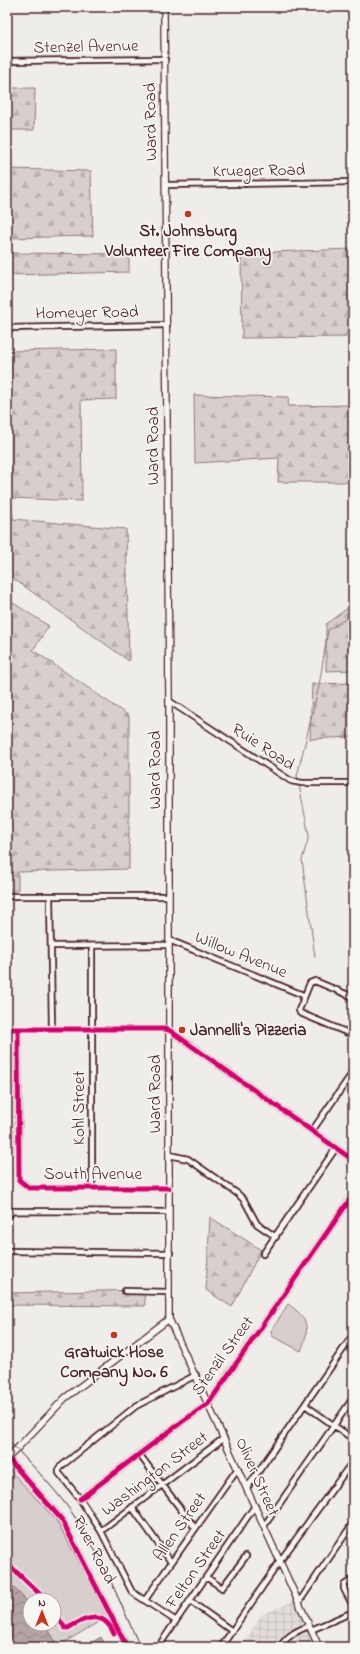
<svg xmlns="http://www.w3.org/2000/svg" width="360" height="1654" viewBox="0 0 360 1654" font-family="'Indie Flower',sans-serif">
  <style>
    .industrial { fill: url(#industrial-grid) }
    .forest { fill: url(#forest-firs); stroke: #90777c }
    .park { fill: #d7cfce; stroke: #90777c }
    .water { fill: url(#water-waves); stroke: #8a6f74 }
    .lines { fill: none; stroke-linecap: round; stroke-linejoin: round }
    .stream { stroke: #8a6f74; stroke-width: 1 }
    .minor-casing { stroke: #4a1f2b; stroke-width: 8 }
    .major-casing { stroke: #4a1f2b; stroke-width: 8 }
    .minor { stroke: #f6f6f2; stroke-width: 4.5 }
    .major { stroke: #f6f6f2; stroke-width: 5.5 }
    .rail { stroke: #4a1f2b; stroke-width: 1 }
    .cycleway-casing { stroke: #f6f6f2; stroke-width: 8 }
    .cycleway { stroke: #d6006c; stroke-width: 5 }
    .poi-dot { fill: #c8321e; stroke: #f6f6f2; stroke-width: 1.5 }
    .labels { text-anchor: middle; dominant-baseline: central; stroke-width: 3.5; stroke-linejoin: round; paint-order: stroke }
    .street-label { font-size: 17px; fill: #4a1f2b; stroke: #f6f6f2 }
    .poi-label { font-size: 17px; font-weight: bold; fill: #4a1f2b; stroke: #f6f6f2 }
  </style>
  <defs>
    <pattern id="industrial-grid" width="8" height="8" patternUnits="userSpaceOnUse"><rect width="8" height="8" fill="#e3dedc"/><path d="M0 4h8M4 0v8" fill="none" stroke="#c4bebd"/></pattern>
    <pattern id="forest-firs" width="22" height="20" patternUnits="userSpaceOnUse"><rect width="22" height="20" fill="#d7cfce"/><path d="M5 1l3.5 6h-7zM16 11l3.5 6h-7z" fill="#bab1b1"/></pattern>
    <pattern id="water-waves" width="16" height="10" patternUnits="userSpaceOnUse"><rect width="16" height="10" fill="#b4a4a5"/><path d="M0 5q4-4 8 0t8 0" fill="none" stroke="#948587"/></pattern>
  </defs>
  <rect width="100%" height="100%" fill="#efedea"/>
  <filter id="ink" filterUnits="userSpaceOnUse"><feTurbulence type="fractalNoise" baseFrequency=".025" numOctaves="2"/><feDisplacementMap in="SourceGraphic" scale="8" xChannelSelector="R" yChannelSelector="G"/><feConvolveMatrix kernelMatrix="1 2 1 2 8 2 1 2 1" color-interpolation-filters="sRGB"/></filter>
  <g filter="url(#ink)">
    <path class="industrial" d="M294,1601L315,1647H241L262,1614Z"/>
    <path class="forest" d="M7,88H35L34,130H7Z
      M7,169L91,171L93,236L7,238Z
      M353,249V337L242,338L241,253Z
      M7,253L129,254V272L7,275Z
      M116,349V399L81,400L82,501L11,498L13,519L126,529L129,661L7,574V351Z
      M194,395L289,397L288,406L353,405V482H278L279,458L195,463Z
      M7,599L49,626L33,650L129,716V869L18,872V890L7,891Z
      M353,604V670L326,671V624Z
      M353,683V737L310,739L312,684Z
      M210,1217L261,1250L232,1307L206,1290Z
      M144,1290L145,1306L7,1305V1293Z"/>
    <path class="park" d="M288,1304C309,1318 310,1329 301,1351L272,1336L271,1331Z
      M7,1467L56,1520L109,1616L58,1646L45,1624H54V1600H30V1604L7,1581Z"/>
    <path class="water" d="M7,1581L30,1604V1624H45L58,1647H7Z
      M101,1637L105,1645L103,1647H84Z"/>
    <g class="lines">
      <path class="stream" d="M298,779L297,776L319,686L328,630L353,614
        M299,785L309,836L302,860L315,957"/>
      <defs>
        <path id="minor" d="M7,61L165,59
          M166,185L353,182
          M7,328L167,325
          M169,701L291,781L302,783H353
          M7,896H168
          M50,897L52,1029
          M169,940L303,995
          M52,946L169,945
          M353,997L315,981L310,983L299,1010L300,1013L353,1035
          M7,1029H164L169,1030L353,1160
          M18,1029L19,1180L29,1188H169
          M312,1131L353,1072
          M169,1155L188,1159L238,1194L244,1200L257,1224L276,1237
          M92,1187V946
          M7,1217L13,1211L169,1212
          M7,1251L170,1253
          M263,1254L336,1148
          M125,1291L169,1292
          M305,1405L353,1439
          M139,1454L195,1528
          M247,1488L353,1335
          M80,1499L183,1421L208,1404L353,1195
          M132,1507L171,1562
          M264,1526L353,1398
          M101,1531L224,1438
          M206,1577L222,1588L246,1556
          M353,1579L344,1585V1589L353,1606
          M145,1600L238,1468
          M190,1601L232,1631
          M299,1602L353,1523
          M176,1621L132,1592L101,1531L80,1499L59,1473V1468L136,1406L196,1375
          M311,1630L353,1612
          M158,1647L255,1506
          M221,1647L280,1561L353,1461
          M280,1647C288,1635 296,1631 309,1626"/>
        <path id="major" d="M164,7L169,701V1319L319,1647
          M7,1457L62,1520L127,1647
          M8,1458L65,1398L169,1319"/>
      </defs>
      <use href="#minor" class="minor-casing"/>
      <use href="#major" class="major-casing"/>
      <use href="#minor" class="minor"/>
      <use href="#major" class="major"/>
      <path class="rail" d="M7,1439C29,1462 51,1484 70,1510C100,1551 119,1600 140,1647"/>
      <defs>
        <path id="cycleway" d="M7,1029H164L169,1030L353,1160
          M18,1029L19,1180L29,1188H169
          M7,1457L62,1520L127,1647
          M80,1499L183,1421L208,1404L353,1195
          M7,1563L46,1600
          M54,1611L65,1628H68C86,1617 104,1610 114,1634"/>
      </defs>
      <use href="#cycleway" class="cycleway-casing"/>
      <use href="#cycleway" class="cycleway"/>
    </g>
  </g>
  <g class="poi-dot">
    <circle cx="188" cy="214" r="4"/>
    <circle cx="182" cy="1030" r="4"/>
    <circle cx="114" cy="1335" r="4"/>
  </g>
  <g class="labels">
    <g class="street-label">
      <text transform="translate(86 47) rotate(-1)">Stenzel Avenue</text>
      <text transform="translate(151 122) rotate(-91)">Ward Road</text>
      <text transform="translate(259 171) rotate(-1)">Krueger Road</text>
      <text transform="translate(87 313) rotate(-1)">Homeyer Road</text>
      <text transform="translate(153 446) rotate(-90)">Ward Road</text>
      <text transform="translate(263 747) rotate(33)">Ruie Road</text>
      <text transform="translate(155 770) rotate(-90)">Ward Road</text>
      <text transform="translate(241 955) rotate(22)">Willow Avenue</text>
      <text transform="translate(155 1094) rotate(-90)">Ward Road</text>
      <text transform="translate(79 1108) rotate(-90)">Kohl Street</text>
      <text x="93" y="1174">South Avenue</text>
      <text transform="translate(223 1356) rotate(-54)">Stenzil Street</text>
      <text transform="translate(155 1474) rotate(-37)">Washington Street</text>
      <text transform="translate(257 1477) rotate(66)">Oliver Street</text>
      <text transform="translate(180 1527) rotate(-55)">Allen Street</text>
      <text transform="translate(94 1550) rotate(62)">River Road</text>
      <text transform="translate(196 1569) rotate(-55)">Felton Street</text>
    </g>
    <g class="poi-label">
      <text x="188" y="231">St. Johnsburg<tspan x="188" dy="20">Volunteer Fire Company</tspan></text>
      <text x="190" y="1030" text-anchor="start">Jannelli's Pizzeria</text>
      <text x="114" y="1352">Gratwick Hose<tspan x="114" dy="20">Company No. 6</tspan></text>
    </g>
  </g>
  <rect width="360" height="1654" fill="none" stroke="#f6f6f2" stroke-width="24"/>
  <rect x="12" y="12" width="336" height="1630" fill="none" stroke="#4a1f2b" stroke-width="1.5" filter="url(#ink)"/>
  <g transform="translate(42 1612)"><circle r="19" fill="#f6f6f2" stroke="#b1a0a2"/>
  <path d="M0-3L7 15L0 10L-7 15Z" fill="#c8321e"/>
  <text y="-6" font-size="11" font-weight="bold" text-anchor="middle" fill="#4a1f2b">N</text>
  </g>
</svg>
